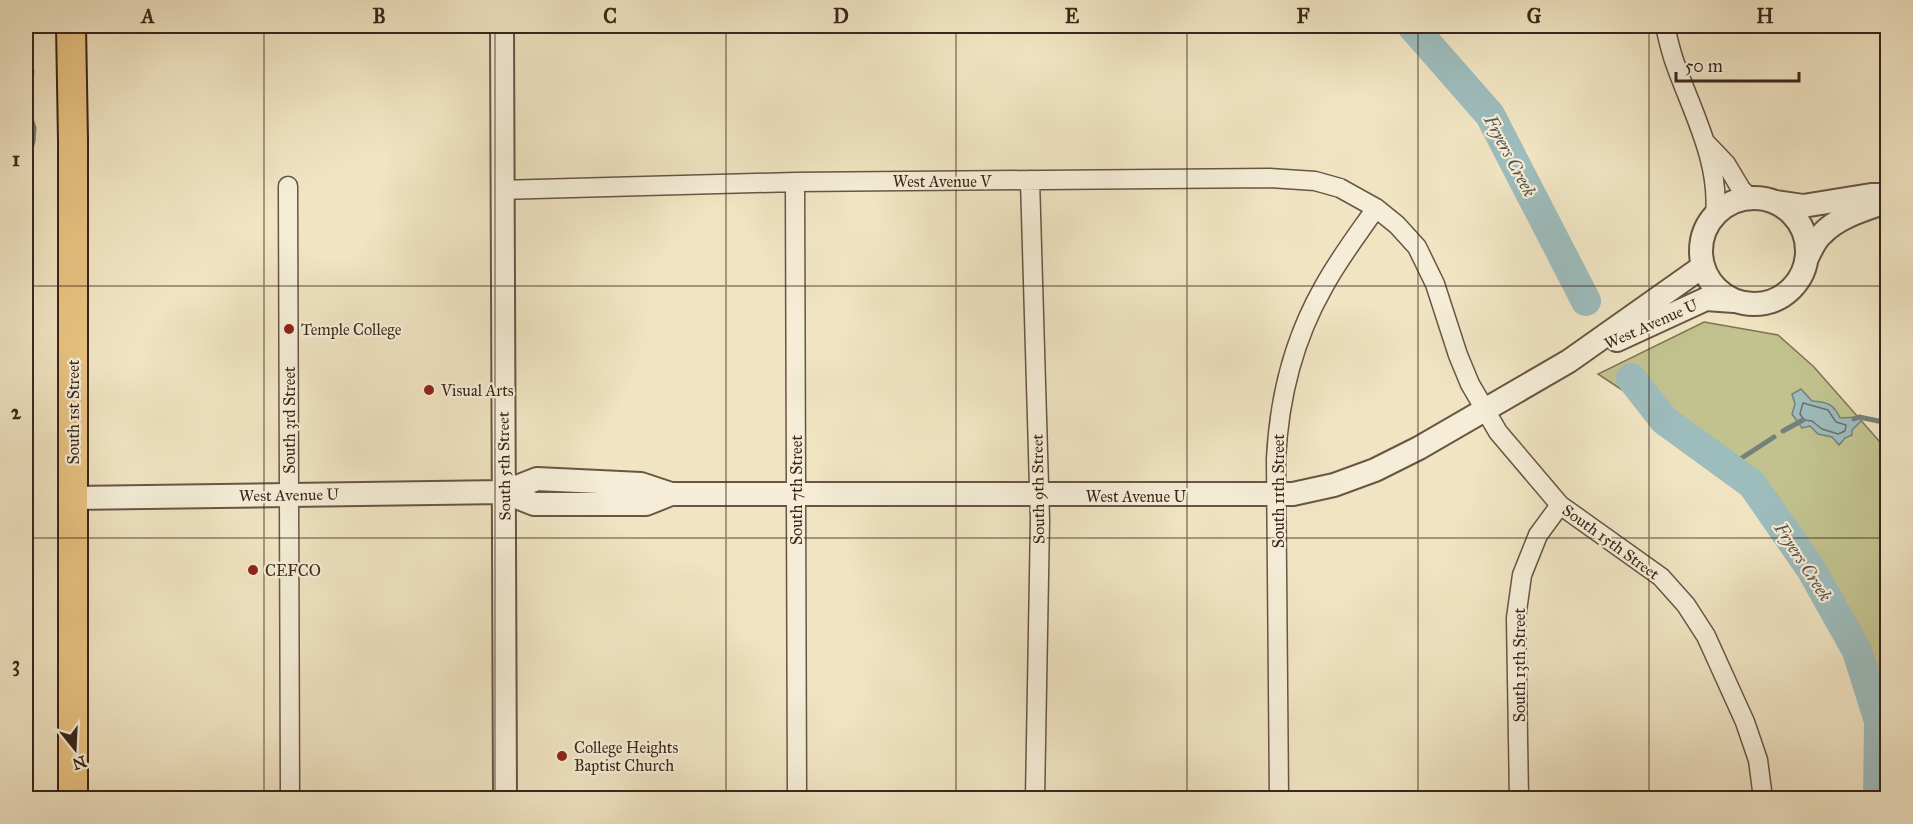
<svg xmlns="http://www.w3.org/2000/svg" width="1913" height="824" viewBox="0 0 1913 824" font-family="'IM FELL Great Primer',serif">
  <style>
    .green { fill: #c1c28e; stroke: #7e7454; stroke-width: 1.5 }
    .water { fill: #9dbcbc; stroke: #76807b; stroke-width: 1.5 }
    .lines { fill: none; stroke-linecap: round; stroke-linejoin: round }
    .shore { stroke: #6c706b; stroke-width: 1.5 }
    .stream { stroke: #76807b; stroke-width: 5 }
    .river { stroke: #9dbcbc; stroke-width: 30 }
    .minor-casing { stroke: #685544; stroke-width: 21 }
    .tertiary-casing { stroke: #685544; stroke-width: 26 }
    .primary-casing { stroke: #3b251a; stroke-width: 32 }
    .minor { stroke: #f5edd7; stroke-width: 18 }
    .tertiary { stroke: #f5edd7; stroke-width: 22 }
    .primary { stroke: #e8c281; stroke-width: 28 }
    .grid { fill: none; stroke: #3b251a; stroke-width: 1.5; stroke-opacity: 0.55 }
    .poi-dot { fill: #8f2418; stroke: #f5edd7; stroke-width: 2 }
    .labels { text-anchor: middle; dominant-baseline: central; stroke-width: 4.5; stroke-linejoin: round; paint-order: stroke }
    .street-label { font-size: 16px; fill: #3b251a; stroke: #f5edd7 }
    .poi-label { font-size: 16px; fill: #3b251a; stroke: #f5edd7; text-anchor: start }
    .water-label { font-size: 18px; font-style: italic; fill: #58524b; stroke: #f5edd7 }
    .neatline { fill: none; stroke: #3b251a; stroke-width: 2 }
    .grid-label { font-size: 20px; text-anchor: middle; font-weight: bold; fill: #3b251a }
  </style>
  <rect width="100%" height="100%" fill="#f0e4c2"/>
  <filter id="stains"><feTurbulence type="fractalNoise" baseFrequency=".00333" numOctaves="4"/><feColorMatrix values="0 0 0 0 .2 0 0 0 0 .09 0 0 0 0 .02 0 0 0 .5 -.17"/></filter>
  <radialGradient id="worn" r=".72"><stop offset=".6" stop-color="#630" stop-opacity="0"/><stop offset="1" stop-color="#630" stop-opacity=".3"/></radialGradient>
  <path class="green" d="M1704,322L1778,335L1814,367L1887,450V798H1883V718L1864,646L1842,606L1754,482L1716,452L1598,374Z"/>
  <path class="water" d="M1801,389L1812,401C1827,402 1834,404 1840,418L1859,417L1862,420L1852,430V435L1845,438L1839,445L1832,437L1818,434L1810,426L1802,428L1792,414L1795,404L1792,394Z"/>
  <g class="lines">
    <path class="shore" d="M1803,403L1828,410L1836,422L1846,425L1845,431L1838,434L1822,429L1812,421L1804,420L1800,414Z"/>
    <path class="stream" d="M26,56L32,71L28,109L34,128L33,141L26,167
      M1854,419L1859,417L1888,423
      M1783,431L1803,420
      M1728,467L1774,437"/>
    <path class="river" d="M1412,26L1490,115L1586,301
      M1631,378L1664,420L1752,484L1811,569L1857,651L1879,721L1878,798"/>
    <defs>
      <path id="minor" d="M1665,26C1668,39 1671,53 1676,66C1693,113 1720,163 1715,214
        M1706,143L1726,164L1741,189L1750,198
        M1030,180L1040,520L1035,798
        M795,182L797,798
        M288,186L290,798
        M502,190L795,182L1269,178L1315,181L1340,188L1376,208L1397,225L1417,247L1435,284L1458,355L1470,384L1498,432L1560,505L1661,577L1686,605L1706,636L1745,722L1758,760L1763,798
        M1279,798L1276,459C1279,398 1293,341 1323,288C1338,260 1358,234 1376,208
        M1519,798L1516,618L1522,575L1538,535L1560,505"/>
      <path id="tertiary" d="M502,26L505,798
        M1701 251a53 53 0 1 1 106 0a53 53 0 1 1-106 0Z
        M1776,202L1803,206L1871,195H1888
        M1807,258C1811,250 1815,240 1822,234C1837,218 1860,211 1880,204
        M1617,340L1706,299L1734,301
        M504,492L534,504H646L671,494
        M74,498L504,492L537,479L641,484L671,494H1293L1334,485L1375,470L1419,448L1569,361L1702,267"/>
      <path id="primary" d="M71,26L73,140V798"/>
    </defs>
    <use href="#minor" class="minor-casing"/>
    <use href="#tertiary" class="tertiary-casing"/>
    <use href="#primary" class="primary-casing"/>
    <use href="#minor" class="minor"/>
    <use href="#tertiary" class="tertiary"/>
    <use href="#primary" class="primary"/>
  </g>
  <path class="grid" d="M264,26V798M495,26V798M726,26V798M956,26V798M1187,26V798M1418,26V798M1649,26V798M26,286H1888M26,538H1888"/>
  <g class="poi-dot">
    <circle cx="289" cy="329" r="6"/>
    <circle cx="429" cy="390" r="6"/>
    <circle cx="253" cy="570" r="6"/>
    <circle cx="562" cy="756" r="6"/>
  </g>
  <g class="labels">
    <g class="street-label">
      <text x="942" y="181">West Avenue V</text>
      <text transform="translate(1651 324) rotate(-24)">West Avenue U</text>
      <text transform="translate(73 412) rotate(-90)">South 1st Street</text>
      <text transform="translate(289 420) rotate(-90)">South 3rd Street</text>
      <text transform="translate(504 466) rotate(-91)">South 5th Street</text>
      <text transform="translate(1038 489) rotate(-91)">South 9th Street</text>
      <text transform="translate(796 490) rotate(-90)">South 7th Street</text>
      <text transform="translate(1278 491) rotate(-90)">South 11th Street</text>
      <text transform="translate(289 495) rotate(-1)">West Avenue U</text>
      <text x="1136" y="496">West Avenue U</text>
      <text transform="translate(1611 542) rotate(36)">South 15th Street</text>
      <text transform="translate(1519 665) rotate(-90)">South 13th Street</text>
    </g>
    <g class="poi-label">
      <text x="301" y="329">Temple College</text>
      <text x="441" y="390">Visual Arts</text>
      <text x="265" y="570">CEFCO</text>
      <text x="574" y="747">College Heights<tspan x="574" dy="18">Baptist Church</tspan></text>
    </g>
    <g class="water-label">
      <text transform="translate(1510 156) rotate(62)">Fryers Creek</text>
      <text transform="translate(1803 562) rotate(57)">Fryers Creek</text>
    </g>
  </g>
  <rect width="1913" height="824" fill="none" stroke="#f0e4c2" stroke-width="66"/>
  <g transform="translate(75 749) rotate(162)" stroke="#f5edd7" stroke-width="4.5" paint-order="stroke">
  <path d="M0-4.5L10 22L0 15L-10 22Z" fill="#3b251a"/>
  <text y="-9" font-size="16" font-weight="bold" text-anchor="middle" fill="#3b251a">N</text>
  </g>
  <path d="M1676 72v9h123v-9" fill="none" stroke="#3b251a" stroke-width="3"/>
  <text x="1685" y="72" font-size="18" fill="#3b251a" stroke="#f5edd7" stroke-width="4.5" paint-order="stroke">50 m</text>
  <rect x="33" y="33" width="1847" height="758" class="neatline"/>
  <g class="grid-label">
    <text x="148" y="23">A</text>
    <text x="379" y="23">B</text>
    <text x="610" y="23">C</text>
    <text x="841" y="23">D</text>
    <text x="1072" y="23">E</text>
    <text x="1303" y="23">F</text>
    <text x="1534" y="23">G</text>
    <text x="1765" y="23">H</text>
    <text x="16" y="166">1</text>
    <text x="16" y="419">2</text>
    <text x="16" y="671">3</text>
  </g>
  <rect width="100%" height="100%" filter="url(#stains)"/>
  <rect width="100%" height="100%" fill="url(#worn)"/>
</svg>
